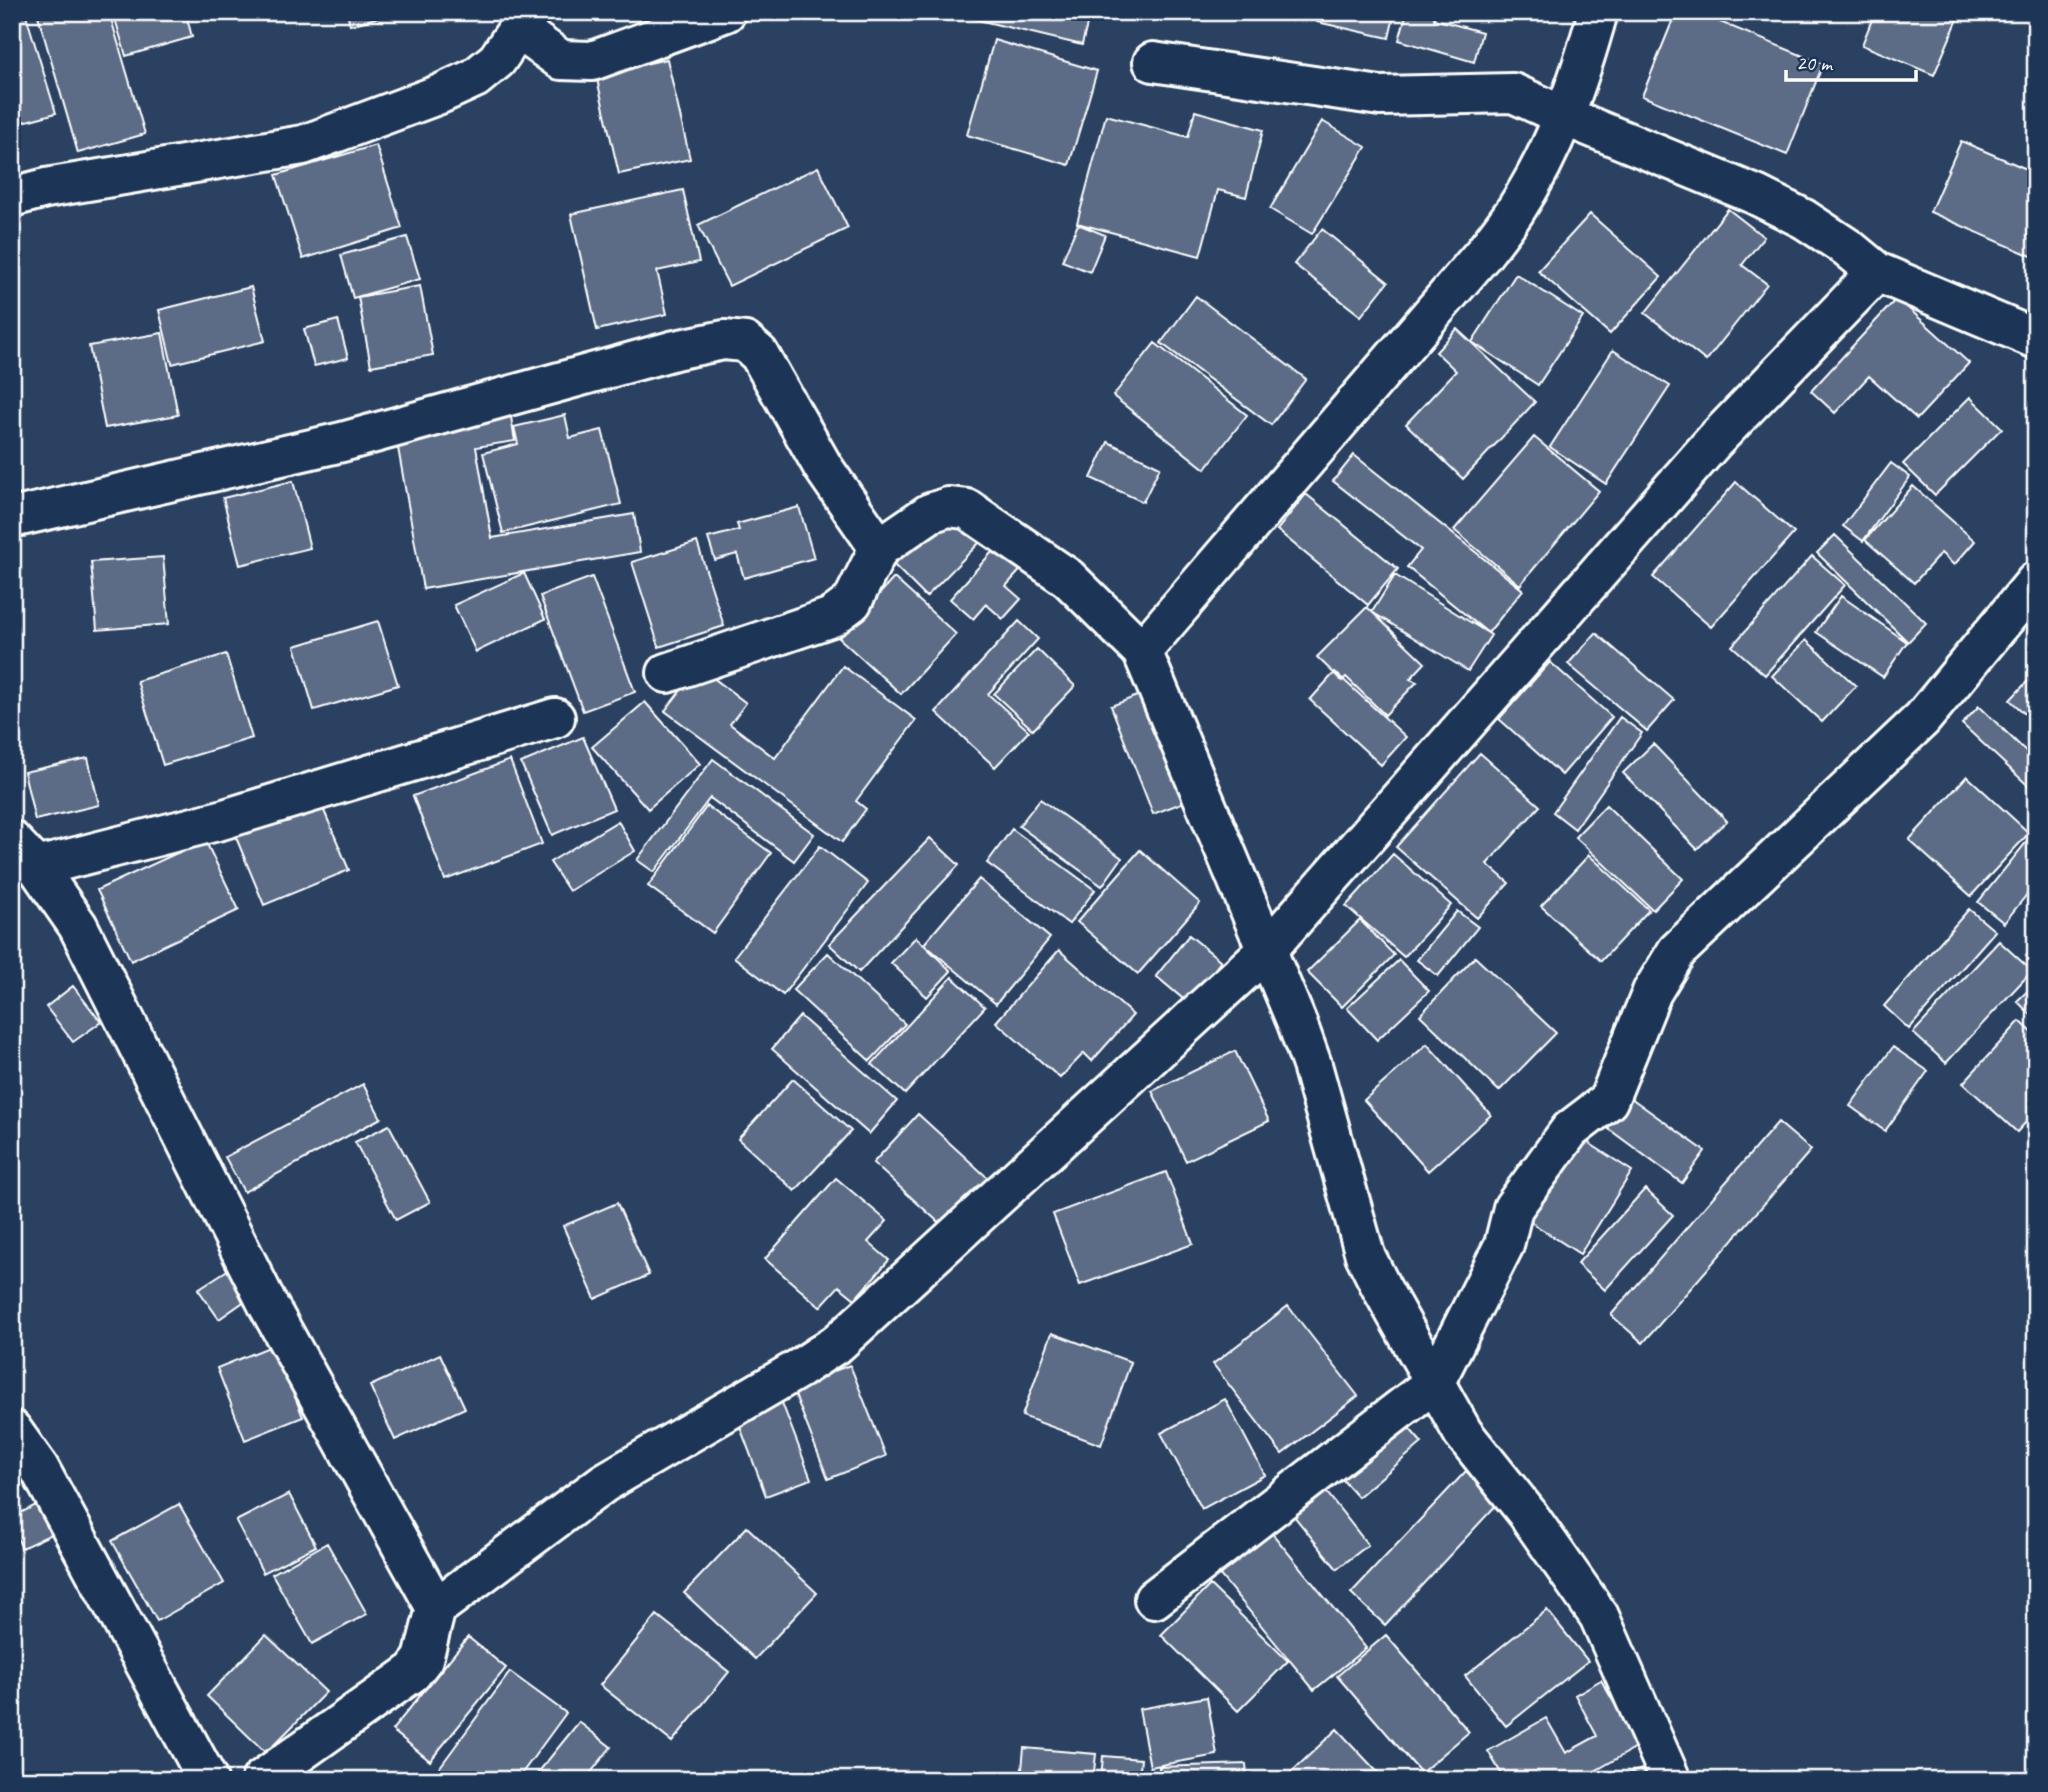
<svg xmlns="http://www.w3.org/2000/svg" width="2048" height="1792" viewBox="0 0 2048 1792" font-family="Caveat,sans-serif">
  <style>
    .building { fill: #5b6c86; stroke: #fff; stroke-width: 2 }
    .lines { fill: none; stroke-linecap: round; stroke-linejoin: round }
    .minor-casing { stroke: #fff; stroke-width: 44 }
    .minor { stroke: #1d3557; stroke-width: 38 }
  </style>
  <rect width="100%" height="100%" fill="#2a4161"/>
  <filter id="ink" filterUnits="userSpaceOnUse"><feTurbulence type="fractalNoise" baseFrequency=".0143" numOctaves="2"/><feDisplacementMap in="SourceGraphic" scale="14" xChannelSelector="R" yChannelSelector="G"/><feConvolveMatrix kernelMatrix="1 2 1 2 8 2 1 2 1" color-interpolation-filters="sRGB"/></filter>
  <g filter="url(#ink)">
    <path class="building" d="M12,12H25L56,113L23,122L12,87Z
      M37,12H109L145,134L78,153Z
      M113,12H190L186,14L192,37L126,56Z
      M347,12H399L350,25Z
      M972,12H1090L1082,45L970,18Z
      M1319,12H1395L1389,38L1317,22Z
      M1407,12H1435L1434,19L1482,32L1474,62L1399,40Z
      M1676,12H1710L1722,17L1720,22L1823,64L1787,155L1642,96Z
      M1875,12H1961L1934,75L1862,45Z
      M994,40L1097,71L1069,165L967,135Z
      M667,59L690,159L619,174L596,75Z
      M1195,111L1263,130L1246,197L1218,190L1200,256L1077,223L1106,115L1188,137Z
      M1322,121L1366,147L1312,234L1270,209Z
      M1961,141L2036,173V258L1930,212Z
      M376,145L402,228L303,259L276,175Z
      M818,167L848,228L729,286L698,225Z
      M683,190L699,262L657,271L667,314L597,330L571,214Z
      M1728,209L1764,237L1742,265L1767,284L1706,361L1645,313Z
      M1590,214L1661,277L1610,334L1538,271Z
      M1078,224L1105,235L1090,272L1062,261Z
      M1322,229L1388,282L1361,316L1294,264Z
      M407,237L420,279L353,298L341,255Z
      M1516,274L1583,317L1538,385L1472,342Z
      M420,286L433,355L371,366L358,297Z
      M251,287L265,341L172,364L159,310Z
      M1196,296L1306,379L1271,425L1161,343Z
      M1897,298L1969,363L1917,419L1869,376L1835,413L1811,391Z
      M338,320L348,358L314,366L304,329Z
      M1457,329L1535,402L1463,479L1406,424L1456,371L1436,352Z
      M162,333L178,415L105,428L89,346Z
      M1155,343L1247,415L1205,469L1113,396Z
      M1613,350L1670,386L1606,484L1550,447Z
      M1970,397L2002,428L1935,495L1903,464Z
      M510,411L515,441L476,447L492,538L634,514L640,552L423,589L395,431Z
      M565,415L570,438L602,430L621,504L503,533L483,453L518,444L514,427Z
      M1534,437L1599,491L1520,585L1454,530Z
      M1108,442L1160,467L1143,502L1091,478Z
      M1354,455L1523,590L1488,633L1407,567L1421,550L1333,481Z
      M1891,463L1910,477L1863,541L1843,526Z
      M293,481L310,548L240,565L223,498Z
      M1736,482L1794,533L1711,627L1653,577Z
      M1913,486L1975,541L1954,565L1941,553L1914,583L1865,540Z
      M1306,494L1398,569L1368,605L1277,530Z
      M799,507L814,558L744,578L737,554L715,560L708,538L739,530L737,524Z
      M950,507L983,539L926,597L893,564Z
      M1835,535L1926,623L1908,642L1817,553Z
      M697,542L724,626L659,647L632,562Z
      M1000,543L1025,565L1006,586L1021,599L1003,619L986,604L973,619L950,599Z
      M1812,556L1845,585L1765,675L1732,646Z
      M163,557L169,624L97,630L91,562Z
      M524,573L545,619L476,652L454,605Z
      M1395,575L1491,635L1468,671L1372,612Z
      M592,577L635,692L583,711L540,596Z
      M894,578L956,634L901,694L839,638Z
      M1841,596L1907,642L1883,677L1816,632Z
      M1367,607L1425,663L1410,679L1417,682L1385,715L1346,677L1342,681L1317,657Z
      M378,621L398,685L314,710L295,646Z
      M1019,621L1038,639L988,694L1029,731L995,767L936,712Z
      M1596,633L1674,700L1647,731L1568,664Z
      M1806,640L1856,686L1822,722L1772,676Z
      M1037,649L1075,686L1033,730L994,694Z
      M226,654L252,738L163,765L137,681Z
      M1550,662L1612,717L1562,775L1499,719Z
      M843,666L916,720L856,801L866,809L842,842L665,711L699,667L746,703L730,724L775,758Z
      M1335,672L1406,737L1381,765L1310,700Z
      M2036,672V724L2010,700Z
      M1150,691L1192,799L1153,814L1111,706Z
      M645,702L700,764L648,809L592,747Z
      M1979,706L2036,761V793L1962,724Z
      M1620,717L1642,733L1575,829L1553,812Z
      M583,737L614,809L552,835L521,763Z
      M1653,744L1727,821L1697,849L1623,773Z
      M1480,753L1540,806L1487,864L1509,883L1477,918L1396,847Z
      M88,758L99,805L35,820L24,772Z
      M713,759L814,834L794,861L710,798L654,872L637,860Z
      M510,760L542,844L445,880L413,796Z
      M1967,776L2029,833L1971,896L1909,840Z
      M1040,799L1122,858L1102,886L1019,826Z
      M320,801L349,870L264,905L235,835Z
      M1606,805L1683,879L1653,910L1575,837Z
      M707,806L771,853L713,933L648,886Z
      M618,821L635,851L569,891L550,862Z
      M1012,829L1095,890L1069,924L987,863Z
      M2036,830V883L2004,923L1978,902Z
      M930,838L959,865L859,972L829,944Z
      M205,840L239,910L131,961L97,890Z
      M820,846L868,883L783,995L734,957Z
      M1140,850L1200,903L1138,974L1077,922Z
      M1393,854L1451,905L1404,957L1346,906Z
      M1589,855L1649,910L1601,961L1541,906Z
      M979,879L1050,938L996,1004L924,944Z
      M1969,909L1995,931L1909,1029L1884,1006Z
      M1457,911L1478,927L1438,976L1417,960Z
      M1360,920L1394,955L1342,1007L1307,972Z
      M1189,935L1221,961L1188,1003L1156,976Z
      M916,937L951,971L927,997L891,963Z
      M1999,941L2032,971L1946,1063L1913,1033Z
      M2036,946V965L2026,956Z
      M1059,950L1133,1015L1092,1061L1084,1053L1060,1078L996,1022Z
      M828,953L905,1024L870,1061L793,990Z
      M1475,957L1556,1033L1499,1091L1420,1015Z
      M1399,960L1429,991L1377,1040L1347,1008Z
      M952,977L985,1007L905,1094L872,1064Z
      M2036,983V1020L2017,1001Z
      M73,986L101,1022L73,1042L46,1007Z
      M800,1016L897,1101L869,1134L772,1049Z
      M2020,1021L2036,1036V1111L2017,1132L1963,1083Z
      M1427,1044L1491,1115L1428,1171L1364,1100Z
      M1893,1047L1928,1071L1885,1131L1850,1106Z
      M1235,1051L1269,1121L1186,1161L1152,1091Z
      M793,1079L851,1131L795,1191L738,1139Z
      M363,1084L381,1118L244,1192L225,1157Z
      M1624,1093L1705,1151L1682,1183L1602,1124Z
      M918,1114L989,1179L945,1228L873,1163Z
      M1778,1122L1811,1150L1643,1343L1611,1315Z
      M389,1125L430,1202L396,1220L355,1142Z
      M1581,1138L1632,1171L1580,1254L1529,1221Z
      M1166,1172L1193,1244L1080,1285L1053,1214Z
      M836,1178L887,1221L868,1242L889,1260L855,1299L839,1286L820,1307L765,1259Z
      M1645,1189L1673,1215L1605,1290L1577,1264Z
      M617,1203L649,1275L595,1299L563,1226Z
      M229,1269L249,1298L219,1319L198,1289Z
      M1288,1306L1358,1396L1282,1454L1213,1364Z
      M1052,1333L1131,1362L1101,1445L1022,1416Z
      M274,1345L303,1417L245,1440L217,1368Z
      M440,1354L465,1408L395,1440L370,1386Z
      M850,1365L886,1456L828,1479L792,1387Z
      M1225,1399L1265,1475L1202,1509L1161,1433Z
      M781,1400L811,1479L766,1496L736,1416Z
      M1396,1413L1422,1443L1358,1497L1332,1468Z
      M1466,1471L1499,1502L1385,1625L1351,1593Z
      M1317,1480L1368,1545L1337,1569L1285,1505Z
      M12,1492L19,1504L12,1507Z
      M289,1494L316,1546L263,1573L236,1521Z
      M42,1502L56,1532L22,1548L12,1528V1517Z
      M179,1504L224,1583L157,1621L112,1541Z
      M1262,1521L1366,1648L1314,1690L1210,1563Z
      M747,1527L817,1593L755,1659L684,1593Z
      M327,1543L367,1614L312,1644L272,1574Z
      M1210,1585L1288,1661L1238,1711L1161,1635Z
      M1547,1610L1588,1661L1506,1726L1465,1676Z
      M657,1615L729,1672L672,1742L600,1685Z
      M266,1635L326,1692L266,1753L207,1696Z
      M1386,1635L1469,1732L1421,1773L1337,1676Z
      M468,1637L506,1668L430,1761L392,1730Z
      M510,1672L566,1713L517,1780H448L437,1771Z
      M1601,1680L1639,1746L1579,1780H1505L1488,1751L1546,1718L1566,1753L1597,1736L1575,1695Z
      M1207,1697L1217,1755L1150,1767L1139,1709Z
      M579,1722L611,1747L585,1780H532Z
      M1337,1729L1383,1778L1382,1780H1283Z
      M1024,1748L1096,1754L1093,1780H1021Z
      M1103,1756L1141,1759L1139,1780H1101Z
      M1246,1764L1247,1780H1159V1767Z
      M1649,1767L1653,1780H1606Z"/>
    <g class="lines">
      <defs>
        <path id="minor" d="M518,29L561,60L592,61L726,12
          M1153,62L1380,96L1513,93L1564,116L1756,195L1804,219L1848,248L1877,272L2036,339
          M12,197L46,188L303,145L440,94L475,78L497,60L518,29L524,12
          M12,518L342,442L675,350L724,340L745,342L759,354L823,467L879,548
          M1142,651L1483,254C1494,240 1505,226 1515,211C1555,150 1579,81 1598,12
          M667,673L832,617L852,602L879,548L930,513L948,507L967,509L1068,578L1142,651L1297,1023L1312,1065L1365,1255L1381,1287L1463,1433L1527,1513L1599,1616L1671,1780
          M12,841L37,867L78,926L267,1303L436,1608L423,1659L412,1673L261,1780
          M37,867L221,820L555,718
          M12,1430L39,1468L208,1780
          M1154,1599L1435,1382L1504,1245L1513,1208L1570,1130L1608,1101L1652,992L1677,951L1922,719L2036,581
          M436,1608L604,1483L800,1368L838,1343L1267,950L1714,441L1877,272"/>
      </defs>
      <use href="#minor" class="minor-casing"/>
      <use href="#minor" class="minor"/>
    </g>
  </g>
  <rect width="2048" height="1792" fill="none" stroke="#1d3557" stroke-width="42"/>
  <rect x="21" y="21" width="2006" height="1750" fill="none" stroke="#fff" stroke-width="2.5" filter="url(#ink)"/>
  <path d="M1786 70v10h130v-10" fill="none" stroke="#ffffff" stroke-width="3.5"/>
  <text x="1796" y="70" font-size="21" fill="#ffffff" stroke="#1d3557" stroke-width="5" paint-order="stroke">20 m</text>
</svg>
